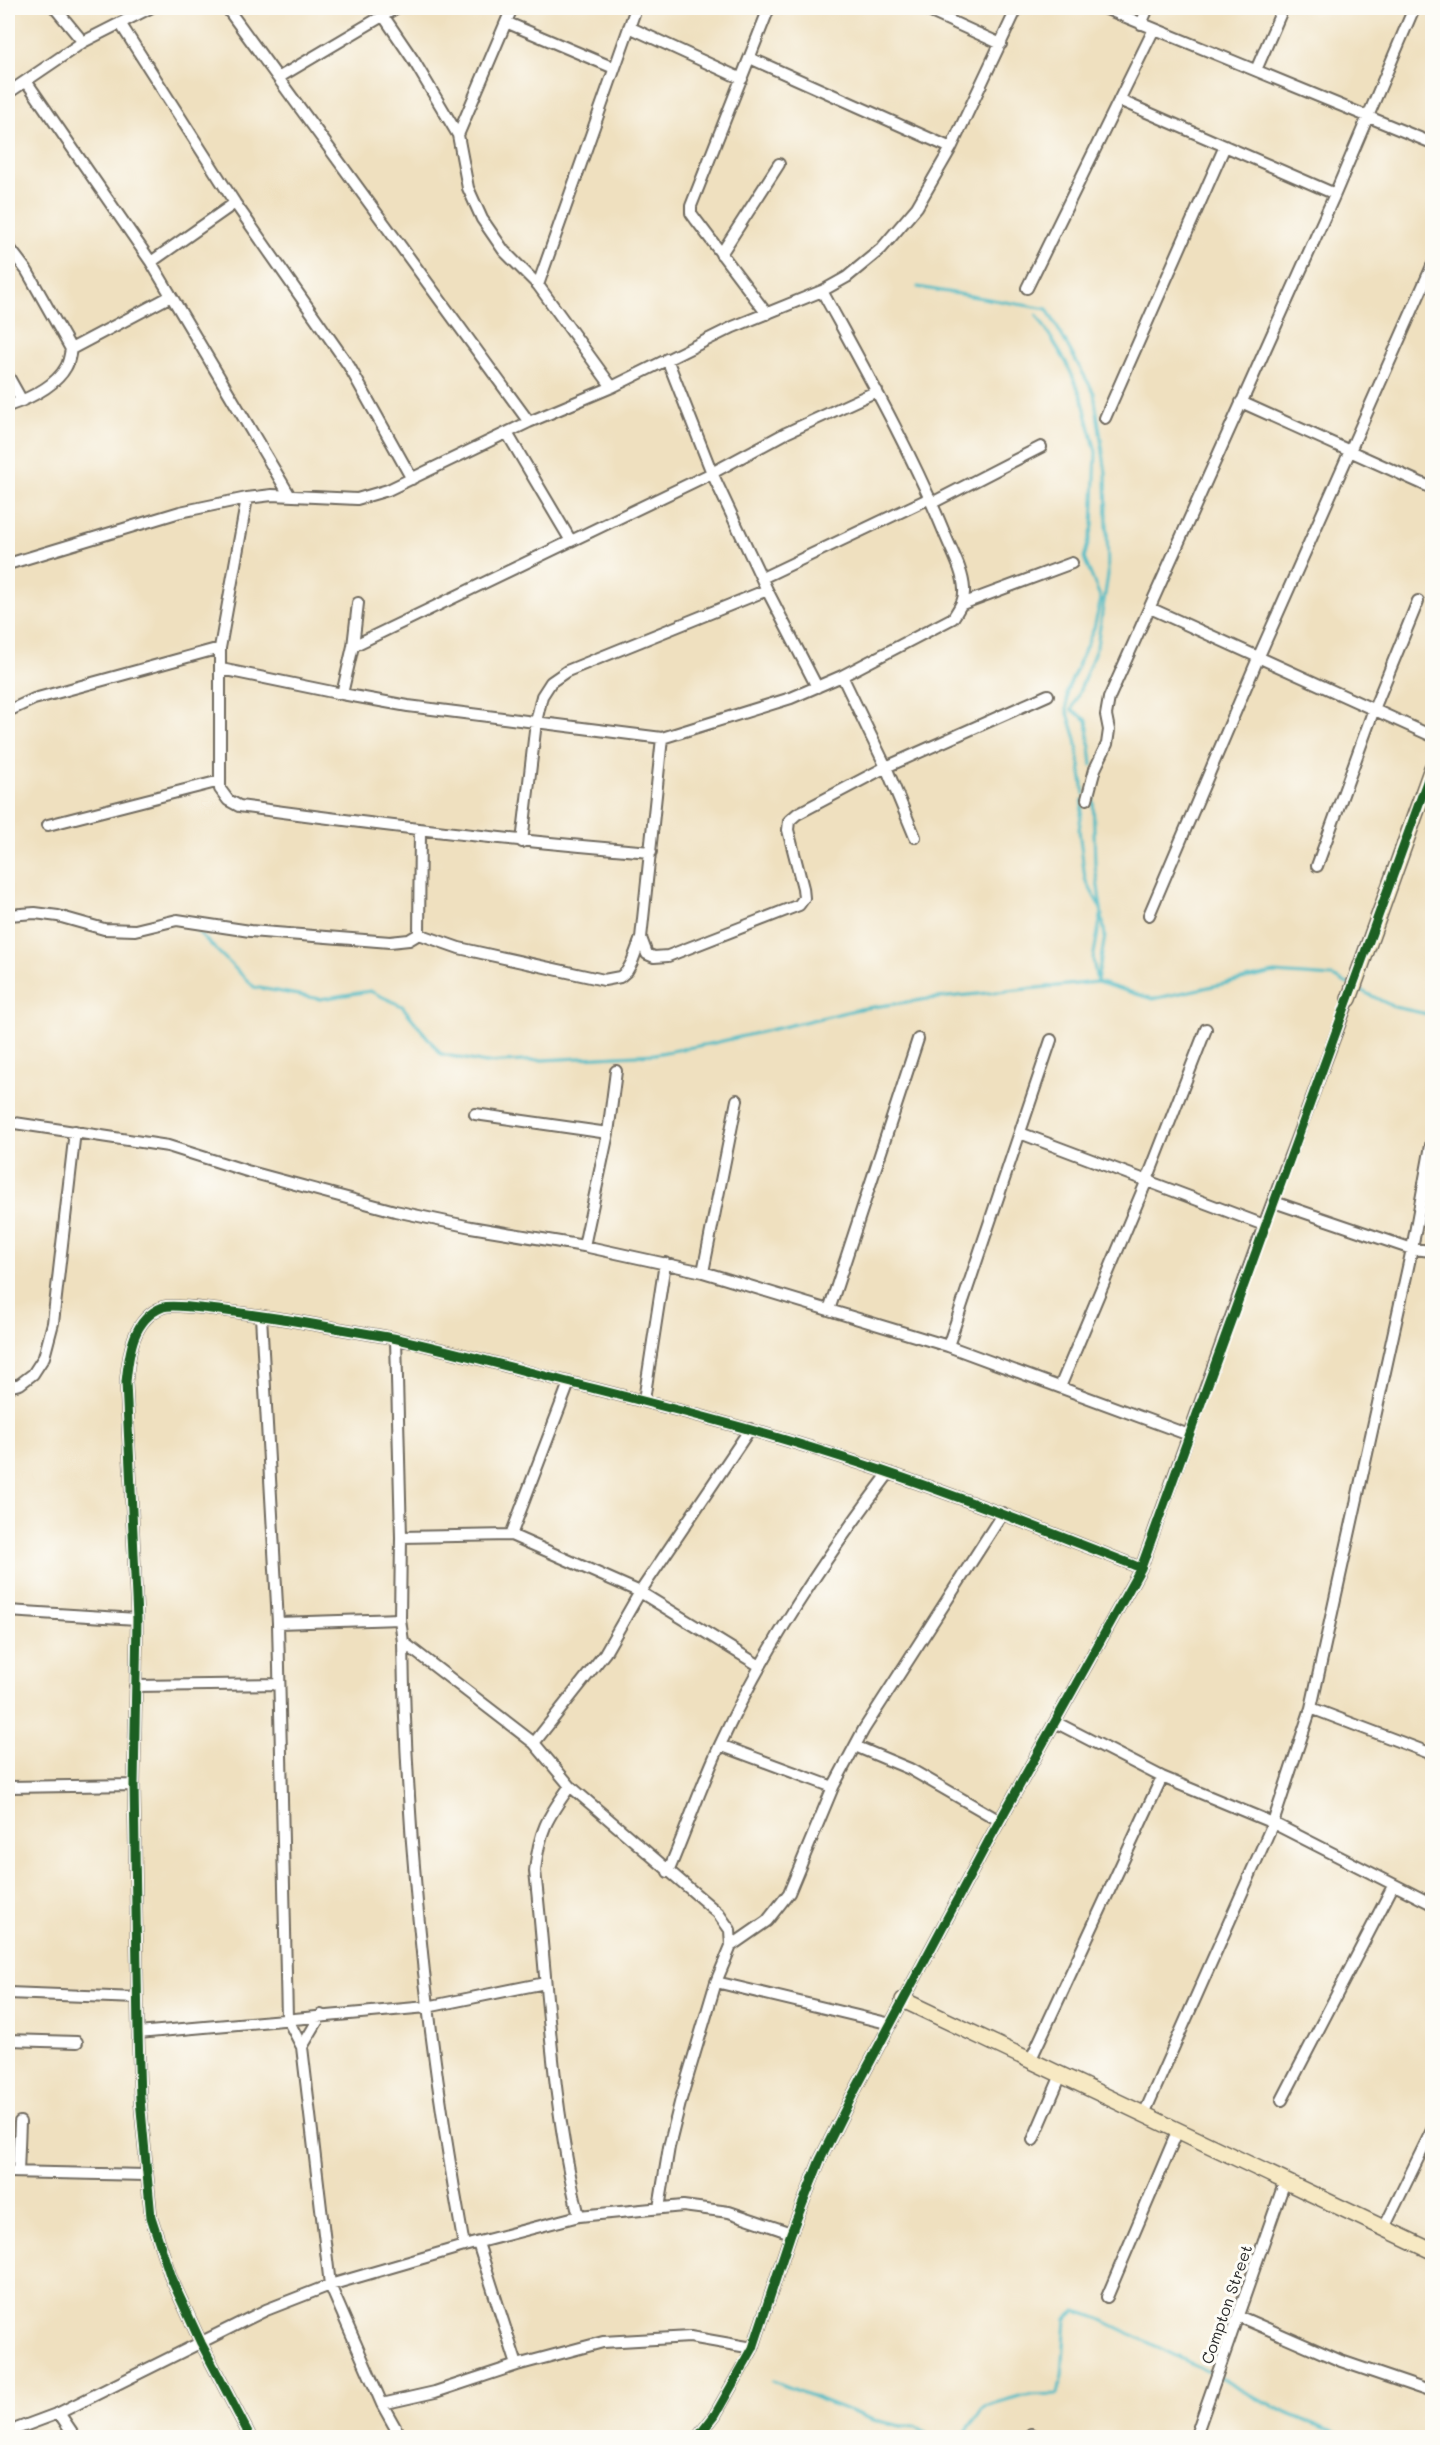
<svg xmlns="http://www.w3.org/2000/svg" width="1440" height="2445" viewBox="0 0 1440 2445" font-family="Mali,sans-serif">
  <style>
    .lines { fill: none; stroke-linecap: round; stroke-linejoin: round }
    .stream { stroke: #4cbac4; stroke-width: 3 }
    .street-casing { stroke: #706a5f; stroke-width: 14 }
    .secondary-casing { stroke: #706a5f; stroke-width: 18 }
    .street { stroke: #fff; stroke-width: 10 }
    .secondary { stroke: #f7e9c3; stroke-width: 15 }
    .cycleway-casing { stroke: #fdfcf7; stroke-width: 13 }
    .cycleway { stroke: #1b5e20; stroke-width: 9 }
    .labels { text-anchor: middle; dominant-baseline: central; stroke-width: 6; stroke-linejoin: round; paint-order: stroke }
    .street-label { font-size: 16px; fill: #2b2b2b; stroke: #fdfcf7 }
  </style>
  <rect width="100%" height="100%" fill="#fdfcf7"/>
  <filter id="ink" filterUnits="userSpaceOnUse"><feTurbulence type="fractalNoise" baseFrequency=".0167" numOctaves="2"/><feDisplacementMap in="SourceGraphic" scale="12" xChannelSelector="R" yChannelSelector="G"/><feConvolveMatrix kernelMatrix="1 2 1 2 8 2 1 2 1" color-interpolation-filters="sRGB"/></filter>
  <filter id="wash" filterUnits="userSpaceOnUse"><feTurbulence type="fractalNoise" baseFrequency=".008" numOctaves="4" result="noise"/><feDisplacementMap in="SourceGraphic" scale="24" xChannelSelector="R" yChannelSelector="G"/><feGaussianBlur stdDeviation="1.35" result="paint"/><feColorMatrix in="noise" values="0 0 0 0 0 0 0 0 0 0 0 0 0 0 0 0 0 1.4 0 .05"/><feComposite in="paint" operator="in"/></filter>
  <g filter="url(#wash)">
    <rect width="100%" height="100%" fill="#efe0bf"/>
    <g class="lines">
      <path class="stream" d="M918,287L1047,309L1094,393L1106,473L1108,575L1097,646L1072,710L1087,720L1092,765
        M1037,315L1066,362L1082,398L1096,452L1093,526L1084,558L1101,599L1094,628L1067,691V710L1076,739L1084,794
        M1093,793L1095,866L1105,936L1097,982
        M1083,800L1079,830L1085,879L1101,909
        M197,931L254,987L320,999L370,991L402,1006L441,1054L485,1063L655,1054L714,1043L859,1009L928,999L1097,982L1153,999L1274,973L1333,977L1350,985
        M1096,977L1093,959L1101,916
        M1358,989L1394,1007L1432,1015
        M1219,2377C1263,2404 1307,2425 1357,2438
        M773,2381L873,2420L901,2426H915L933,2438
        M961,2438L985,2406L1023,2395L1058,2394L1062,2375L1066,2319L1076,2311L1096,2317L1213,2374"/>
    </g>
  </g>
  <g filter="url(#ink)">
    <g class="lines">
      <defs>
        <path id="street" d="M55,8L83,42
          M227,8L529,422
          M378,8L414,61L458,135L468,188L482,219L504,251L538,285L612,387
          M922,8L1001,44
          M1104,8L1432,143
          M120,23L235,203L349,366L412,479
          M508,23L614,68
          M1141,24L1148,8
          M629,27L742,79
          M750,58L951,148
          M1256,70L1283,8
          M278,78L396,8
          M26,81L151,262L290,496
          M8,93L83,42L150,8
          M1119,100L1335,194
          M458,135L512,8
          M8,246L27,271L71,349C70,354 69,362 66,367C55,387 28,399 8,406
          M721,254L779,164
          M151,262L235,203
          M538,285L636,8
          M1027,288L1154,29
          M767,314L696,220L691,213V206L769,8
          M71,349L171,296
          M667,359L712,473L767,590L817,687
          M8,376L22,401
          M1241,402L1432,488
          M1105,418L1225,146
          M507,433L571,541
          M247,498L220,648V789L228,800L239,806C376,825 513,841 651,852
          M932,503L1041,447
          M8,564L180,512L247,498L272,495L357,499L388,490L529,422L612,387L733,327L822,291L847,277L881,249L917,207L951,148L1017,8
          M762,578L930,498
          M962,604L1072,563
          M1150,608L1432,736
          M353,646L712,473L786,433L877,391
          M221,669L342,694L408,706L662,738L791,698L842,676L953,618C959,608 965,601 964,589C963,570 951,550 944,532C910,449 865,370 822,291
          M842,676L886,767L915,837
          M342,694L353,646L358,603
          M8,711L34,699L220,648
          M1087,799L1095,769L1107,744L1109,730L1106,715L1109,698L1335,194L1414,8
          M48,825L220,781
          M420,831L419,934L459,948L604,980L620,977L627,971L632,962L641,938L662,738
          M522,842L536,722L542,696L551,682L567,671L767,590
          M1317,866L1374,709L1418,601
          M8,915L35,913L58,916L104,929L135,930L177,920L250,931L390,942L409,940L419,934
          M1149,915L1259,656L1432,266
          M641,938L647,954L654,957L668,956L799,905L804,898L803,888L788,830L789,821L797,814L886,767L1048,695
          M475,1114L608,1133
          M8,1122L168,1146L247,1171L395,1211L471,1227L584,1246L703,1272L948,1346L1189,1435
          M1020,1133L1264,1225
          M1274,1202L1412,1249L1432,1251
          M584,1246L608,1133L616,1071
          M703,1272L737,1100
          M829,1310L918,1039
          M261,1316L278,1623L287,2018L302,2047L330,2285L382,2404L401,2438
          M396,1339L401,1537L400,1619L403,1642L534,1743L570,1786L718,1913L730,1930L731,1946L716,1982L681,2099L669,2147L659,2208
          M948,1346L1051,1040
          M8,1387L20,1384L33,1374L44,1357L53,1323L75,1131
          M1060,1387L1147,1180L1206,1029
          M644,1400L665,1263
          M511,1535L569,1383
          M401,1537L511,1535L640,1592L760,1666
          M8,1611L137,1619
          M278,1623L400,1619
          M403,1642C406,1844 428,2047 464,2246
          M135,1686L278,1684
          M1311,1708L1432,1754
          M1055,1722L1162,1777L1273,1823L1432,1904
          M534,1743L605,1653L640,1592L750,1429
          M720,1745L833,1787
          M855,1746L910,1769L1000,1821
          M570,1786C547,1818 539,1831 535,1871C548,1987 551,2103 579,2216
          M8,1787L134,1785
          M668,1872C686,1830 701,1786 720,1745C765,1647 825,1558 889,1473
          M731,1946L767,1921L789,1893L833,1787L864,1729L1003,1513
          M716,1982L891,2024
          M8,1993L137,1998
          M138,2033L427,2007L545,1983
          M8,2040L77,2042
          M302,2047L321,2015
          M1030,2061L1162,1777
          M1282,2100L1393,1886
          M1144,2114L1273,1823L1311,1708L1412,1249L1432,1140
          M1033,2140L1061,2075
          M8,2172L146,2175
          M18,2172L20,2122
          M1384,2228L1432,2130
          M478,2243L517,2365
          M1107,2297L1178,2130
          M1238,2316L1341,2361L1432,2392
          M382,2404L435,2392L517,2365L603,2342L690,2337L753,2348
          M59,2413L76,2438
          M8,2432L59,2413L266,2310L330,2285L464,2246L579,2216L683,2206L729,2212L791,2233
          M251,2438L201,2343L171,2278L151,2217L140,2099L138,2033L134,1785L137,1619L126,1382C129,1354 132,1319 163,1307C177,1302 269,1317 289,1320C324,1326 359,1332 393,1338C449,1350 505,1366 560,1380C650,1403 740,1425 828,1453C934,1486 1037,1527 1141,1568
          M697,2438L715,2415L753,2348L791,2233L820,2160L852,2096L989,1840L1141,1568L1264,1225L1349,999
          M1031,2438L1032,2434
          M1195,2438L1285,2181"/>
        <path id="secondary" d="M1349,999L1432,768
          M903,2000L1432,2251"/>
      </defs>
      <use href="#street" class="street-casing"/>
      <use href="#secondary" class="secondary-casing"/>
      <use href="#street" class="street"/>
      <use href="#secondary" class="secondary"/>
      <defs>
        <path id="cycleway" d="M251,2438L201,2343L171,2278L151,2217L140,2099L138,2033L134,1785L137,1619L126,1382C129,1354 132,1319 163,1307C177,1302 269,1317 289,1320C324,1326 359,1332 393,1338C449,1350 505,1366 560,1380C650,1403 740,1425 828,1453C934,1486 1037,1527 1141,1568
          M697,2438L715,2415L753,2348L791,2233L820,2160L852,2096L989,1840L1141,1568L1432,768"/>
      </defs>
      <use href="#cycleway" class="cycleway-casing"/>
      <use href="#cycleway" class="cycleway"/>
    </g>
  </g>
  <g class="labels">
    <g class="street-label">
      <text transform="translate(1226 2304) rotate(-71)">Compton Street</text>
    </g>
  </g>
  <rect width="1440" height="2445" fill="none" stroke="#fdfcf7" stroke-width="30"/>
</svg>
